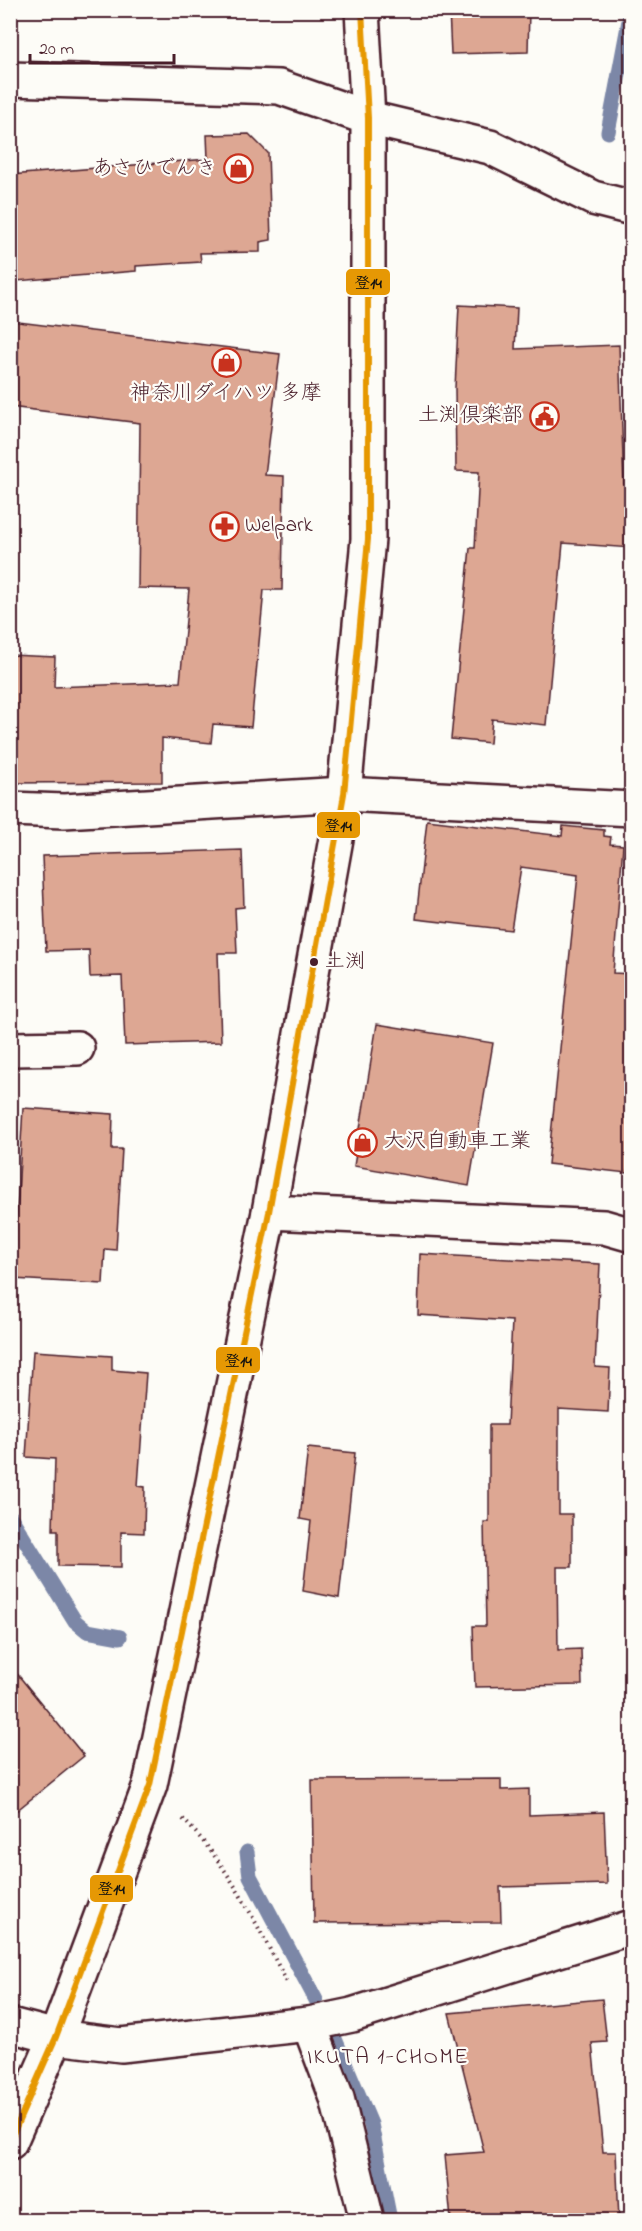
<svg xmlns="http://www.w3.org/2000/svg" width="642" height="2231" viewBox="0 0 642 2231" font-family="'Indie Flower','Klee One',sans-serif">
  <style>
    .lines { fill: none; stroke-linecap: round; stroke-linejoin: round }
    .stream { stroke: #7c87a7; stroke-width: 15 }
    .building { fill: #dda793; stroke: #4a1f2b; stroke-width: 1.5 }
    .minor-casing { stroke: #4a1f2b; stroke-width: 38 }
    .major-casing { stroke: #4a1f2b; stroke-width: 38 }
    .path { stroke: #4a1f2b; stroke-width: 4; stroke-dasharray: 1.5 4.5; stroke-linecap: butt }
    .minor { stroke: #fdfcf7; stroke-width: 33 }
    .major { stroke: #fdfcf7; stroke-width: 33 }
    .bus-1-casing { stroke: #fdfcf7; stroke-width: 10 }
    .bus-1 { stroke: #e69804; stroke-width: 6 }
    .bus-dot { fill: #4a1f2b; stroke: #fdfcf7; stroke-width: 2 }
    .labels { text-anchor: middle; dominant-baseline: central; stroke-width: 4.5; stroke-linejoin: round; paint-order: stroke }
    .bus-label { font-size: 20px; fill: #4a1f2b; stroke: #fdfcf7; text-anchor: start }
    .poi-label { font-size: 21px; fill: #4a1f2b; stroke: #fdfcf7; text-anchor: end }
    .neighbourhood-label { font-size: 22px; letter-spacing: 1.5px; fill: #4a1f2b; stroke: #fdfcf7 }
    .line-badge { stroke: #fdfcf7; stroke-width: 2 }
    .pale-badge-label { font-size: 16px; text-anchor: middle; font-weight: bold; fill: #111 }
  </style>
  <rect width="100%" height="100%" fill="#fdfcf7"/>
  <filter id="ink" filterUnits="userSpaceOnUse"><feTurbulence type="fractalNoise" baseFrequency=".0167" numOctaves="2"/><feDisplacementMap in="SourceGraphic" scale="12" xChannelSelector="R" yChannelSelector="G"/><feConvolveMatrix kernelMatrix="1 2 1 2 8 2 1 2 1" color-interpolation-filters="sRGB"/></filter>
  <g filter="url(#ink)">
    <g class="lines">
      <path class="stream" d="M608,132L631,10
        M10,1516L75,1621L87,1631L120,1637
        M247,1852L250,1876L316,2000
        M335,2039L371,2124L390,2220"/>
    </g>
    <path class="building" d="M449,10H529L528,52L451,54Z
      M249,134L268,153L271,240L260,242V252L200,253L201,262L136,266V271L16,281L10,210V175L208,159L207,135Z
      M459,305L517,308L515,349L619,345L624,484L632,485V548L563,543L546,725L492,719L490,743L451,739L470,548H475L479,472L456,471L455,388Z
      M10,321L280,354L265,475L284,476L282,590H264L251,727L213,724L211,743L162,738V782L10,783V655L55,657L54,687L180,682L189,589L138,588L140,423L10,407Z
      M427,820L562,836L563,826L604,830V836L611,837L610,844L623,845L613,973L632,974V1134L627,1173L548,1164L578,875L521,867L511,930L416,919Z
      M242,850L244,907L235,908L237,953H218L221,1042L125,1045L122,976L90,977L89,950L46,951L42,856Z
      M377,1024L493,1043L469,1186L354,1166Z
      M23,1108L113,1114L112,1149H122L116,1250L105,1249L103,1284L13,1279Z
      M420,1254L600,1264L595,1367L610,1368L608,1412L559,1409V1514H572V1567H557L558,1650L581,1649L582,1685L475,1687L473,1626H486L484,1522H489V1425H507L512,1321L418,1315Z
      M33,1351L112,1356V1370L146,1373L138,1486L145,1487L144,1533L121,1532V1567L58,1566V1530H53L55,1459L26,1457Z
      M308,1448L355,1453L339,1598L303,1591L311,1521L300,1519Z
      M10,1665L84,1756L10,1816Z
      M501,1779V1790L529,1789V1815L604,1812L607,1884L500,1887L501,1922L314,1923L312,1780Z
      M602,1999L607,2042L592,2043L603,2152H616L619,2220H451L445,2155L484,2152L449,2013Z"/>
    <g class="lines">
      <defs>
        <path id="minor" d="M10,79L279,87L368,118L490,147L593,198L632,208
          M10,809L64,811L344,794L632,809
          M10,1049L77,1048
          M269,1212L604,1227L632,1235
          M309,2024L337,2098L367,2220
          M10,2025L56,2037L121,2045L309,2024L352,2015L632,1927"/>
        <path id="major" d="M10,2142L56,2037L150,1785L269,1212L344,794L368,539V118L362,10"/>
      </defs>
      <use href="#minor" class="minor-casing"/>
      <use href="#major" class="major-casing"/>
      <path class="path" d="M183,1819C230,1866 257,1926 288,1984"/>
      <use href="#minor" class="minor"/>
      <use href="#major" class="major"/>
      <defs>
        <path id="bus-1" d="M10,2141L56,2037L150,1785L269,1212L344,794L368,539V118L362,10"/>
      </defs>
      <use href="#bus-1" class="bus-1-casing"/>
      <use href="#bus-1" class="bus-1"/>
    </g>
  </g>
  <defs>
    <symbol id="shop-ring" viewBox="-11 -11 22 22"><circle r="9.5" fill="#fdfcf7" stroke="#c8321e" stroke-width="1.5"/><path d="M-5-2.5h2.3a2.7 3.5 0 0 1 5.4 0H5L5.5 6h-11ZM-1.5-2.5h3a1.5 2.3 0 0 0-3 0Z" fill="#c8321e"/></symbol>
    <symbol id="civic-ring" viewBox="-11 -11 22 22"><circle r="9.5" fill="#fdfcf7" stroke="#c8321e" stroke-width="1.5"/><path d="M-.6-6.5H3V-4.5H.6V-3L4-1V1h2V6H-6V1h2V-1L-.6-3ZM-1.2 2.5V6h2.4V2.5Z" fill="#c8321e"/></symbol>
    <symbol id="pharmacy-ring" viewBox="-11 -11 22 22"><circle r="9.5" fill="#fdfcf7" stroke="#c8321e" stroke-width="1.5"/><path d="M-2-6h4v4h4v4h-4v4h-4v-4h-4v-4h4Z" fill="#c8321e"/></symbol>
  </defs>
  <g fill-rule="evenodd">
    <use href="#shop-ring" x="222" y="152" width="33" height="33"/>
    <use href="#shop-ring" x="210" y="346" width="33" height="33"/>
    <use href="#civic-ring" x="528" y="400" width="33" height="33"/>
    <use href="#pharmacy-ring" x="208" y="510" width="33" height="33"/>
    <use href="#shop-ring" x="346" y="1126" width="33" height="33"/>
  </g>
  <circle class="bus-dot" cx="314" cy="962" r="5"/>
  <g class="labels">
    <g class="bus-label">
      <text x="325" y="962">土渕</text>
    </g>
    <g class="poi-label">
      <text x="217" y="169">あさひでんき</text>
      <text x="226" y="394" text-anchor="middle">神奈川ダイハツ 多摩</text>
      <text x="523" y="416">土渕倶楽部</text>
      <text x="245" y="526" text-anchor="start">Welpark</text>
      <text x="384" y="1142" text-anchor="start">大沢自動車工業</text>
    </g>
    <g class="neighbourhood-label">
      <text x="388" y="2058">IKUTA 1-CHOME</text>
    </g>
  </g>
  <g class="line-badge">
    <rect x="345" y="268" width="46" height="28" rx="6" fill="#e69804"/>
    <rect x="316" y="811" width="45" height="28" rx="6" fill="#e69804"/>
    <rect x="215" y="1346" width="46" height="28" rx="6" fill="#e69804"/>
    <rect x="89" y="1874" width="45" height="29" rx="6" fill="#e69804"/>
  </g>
  <g class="pale-badge-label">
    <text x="368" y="288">登14</text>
    <text x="338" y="831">登14</text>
    <text x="238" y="1366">登14</text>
    <text x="111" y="1894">登14</text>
  </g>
  <rect width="642" height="2231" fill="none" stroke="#fdfcf7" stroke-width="36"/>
  <rect x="18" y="18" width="606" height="2195" fill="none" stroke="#4a1f2b" stroke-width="2" filter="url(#ink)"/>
  <path d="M30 54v9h144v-9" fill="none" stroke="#4a1f2b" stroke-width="3"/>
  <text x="39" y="54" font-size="18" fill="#4a1f2b" stroke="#fdfcf7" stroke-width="4.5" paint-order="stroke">20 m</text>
</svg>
